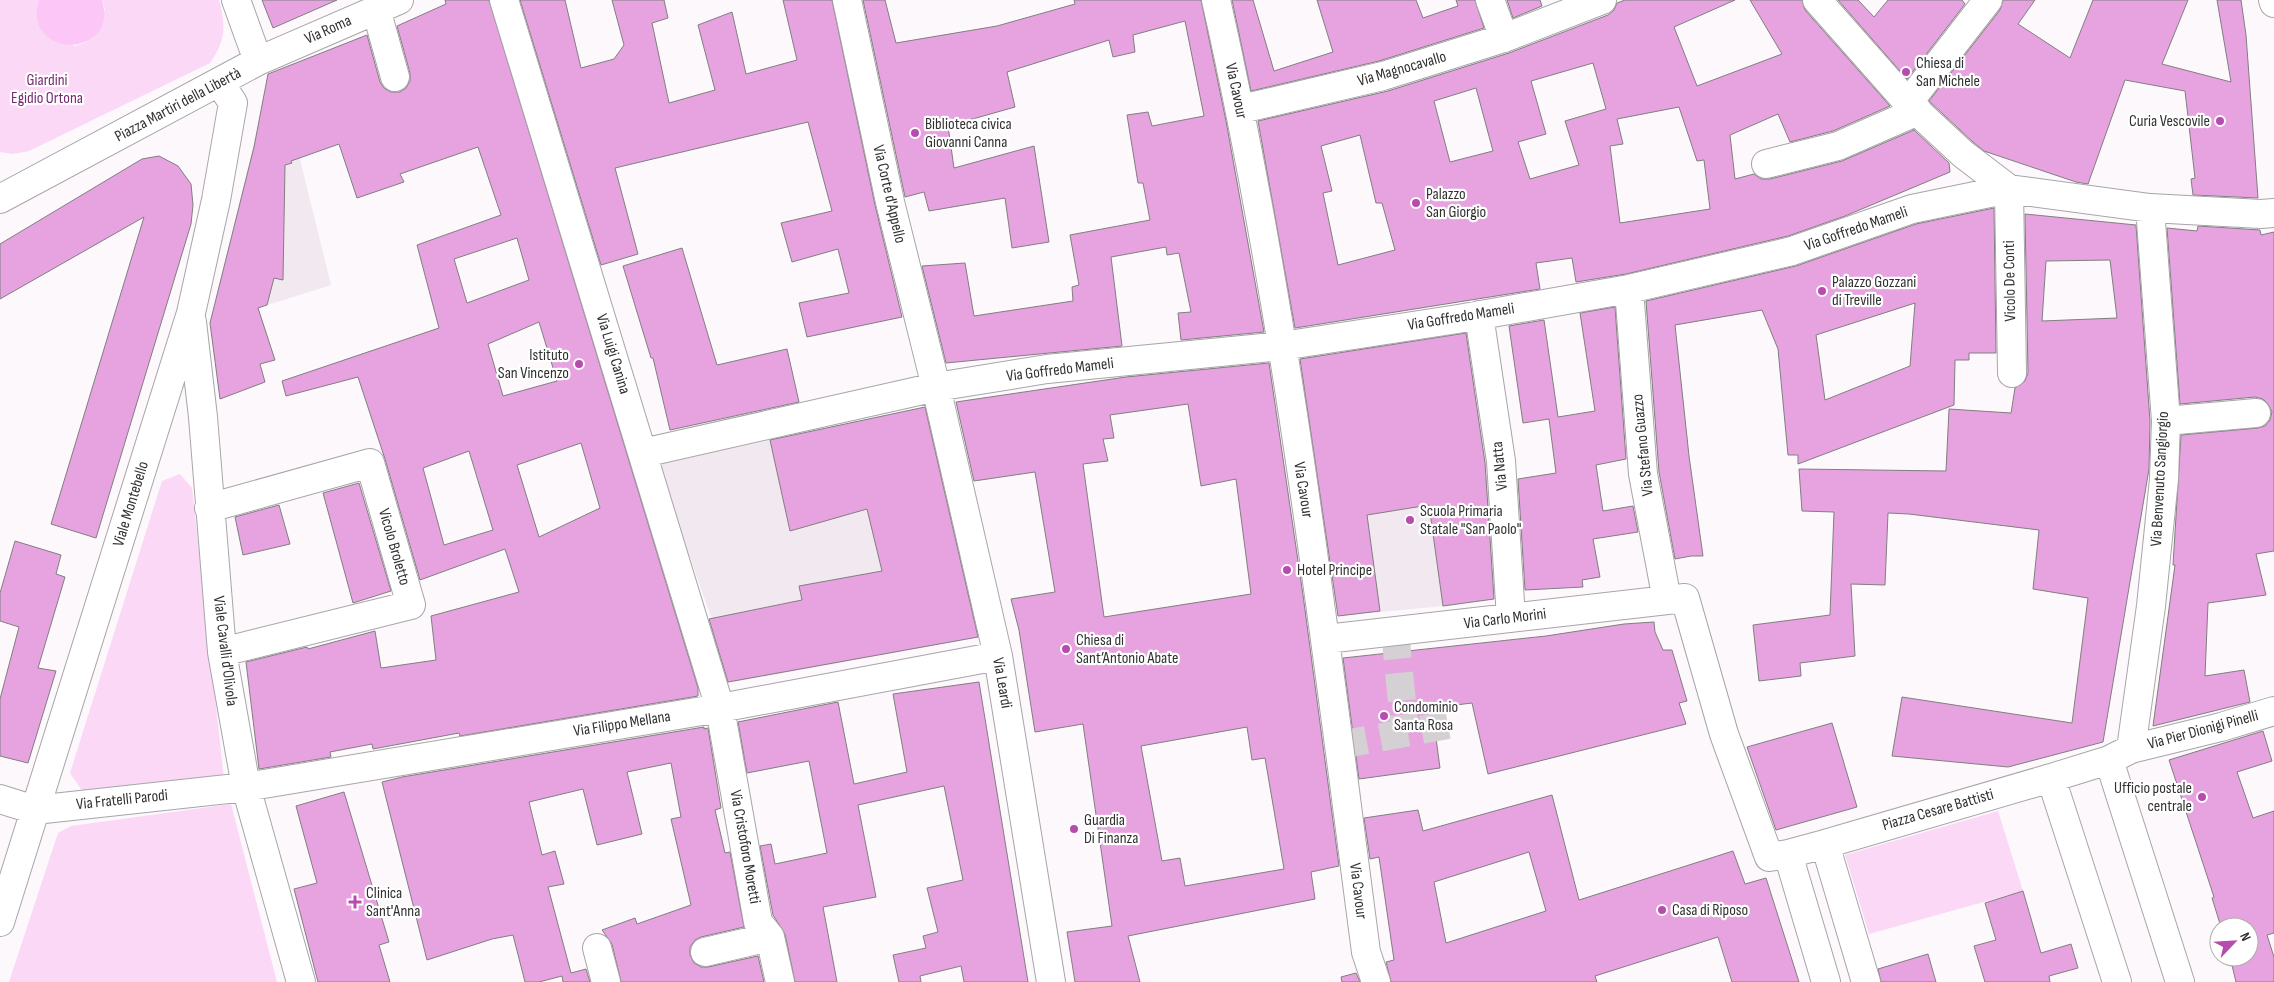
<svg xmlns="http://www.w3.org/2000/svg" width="2274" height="982" viewBox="0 0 2274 982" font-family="'Sofia Sans Condensed',sans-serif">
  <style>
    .built { fill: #f1e8f0 }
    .green { fill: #fad8f6 }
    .water { fill: #fcc6f6 }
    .building { fill: #e6a3df; stroke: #817e81; fill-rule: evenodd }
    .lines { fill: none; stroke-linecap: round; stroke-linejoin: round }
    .street-tunnel { stroke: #d4d0d3; stroke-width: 28; stroke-dasharray: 28 14; stroke-linecap: butt }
    .street-casing { stroke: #a8a5a8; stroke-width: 30 }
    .street { stroke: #fff; stroke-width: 28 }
    .poi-dot { fill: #b64cae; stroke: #fff; stroke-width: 2 }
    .labels { text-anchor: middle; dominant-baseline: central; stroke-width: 4.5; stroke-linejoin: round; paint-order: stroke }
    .street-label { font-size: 16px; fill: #323132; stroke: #fff }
    .poi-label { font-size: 16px; fill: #323132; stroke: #fff; text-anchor: start }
    .park-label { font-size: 16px; fill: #762971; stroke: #fff }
  </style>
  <rect width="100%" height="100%" fill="#fcf8fb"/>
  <path class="built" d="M288,111L331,285L210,323L260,118Z
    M930,406L980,637L734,682L657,464Z
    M1487,440L1504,597L1443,606L1338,616L1317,451Z"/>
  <path class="green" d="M0,0H39L37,13L74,46L84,43L93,38L105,9L102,0H219C226,26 226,40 210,63L29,151L13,154L0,152Z
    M180,474L192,488L224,779L83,792L70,773L162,481Z
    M231,804L277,982H9L58,833L71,826Z
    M1998,811L2023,891L1869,934L1845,855Z"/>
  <path class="water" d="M39,0H102C120,60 21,59 39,0Z"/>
  <path class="building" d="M262,0H337L273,28Z
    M445,0H489L698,688V696L460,736L459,733L373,749L372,744L330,752L331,757L259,769L246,662L307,647L308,649L375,631L381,668L436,660L431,616L519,592L505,549L420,580L385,459L358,377L286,396L282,381L439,328L417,245L501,215L478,147L400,174L404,182L357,198L339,144L291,161L292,163L285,165L283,280L274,278L267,305L258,308L275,360L260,364L265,382L220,399L210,323L254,147L268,74L367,35L380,82L384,88L391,92H400L406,88L410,81V73L397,26L446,4ZM517,238L529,280L467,303L454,259ZM539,322L557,381L503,396L488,344ZM581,443L600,508L539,537L517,465ZM469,451L493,530L444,545L423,468Z
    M520,0H565L581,68L614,59L624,45L612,0H664L668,18L652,23L669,103L715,90L698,25L732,12L746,74L797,60L783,0H832L875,205L902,317L807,337L799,303L849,293L838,249L792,262L781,223L832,211L808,122L615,168L638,254L601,265Z
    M863,0H885L896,43L997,26L1075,4L1074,0H1201L1226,121L1264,332L1181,340L1178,313L1191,312L1179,253L1167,255L1166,247L1111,257L1122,346L946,363L922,266L965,263L974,316L1073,301L1072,287L1079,285L1070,235L1150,220L1143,183H1138L1127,115L1148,112L1152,126L1204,116L1185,21L1133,35L1135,52L1113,57L1109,40L1007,72L1015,107L948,126L954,168L1034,146L1049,242L1012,248L1005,198L929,211L924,192L905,197Z
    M1232,0H1253L1274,71L1333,52L1317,0H1416L1423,18L1458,6L1456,0H1475L1484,28L1379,61L1251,91Z
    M1507,0H1540L1542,6L1513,18Z
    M1625,0H1735L1674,27L1697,86L1782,54L1750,0H1802L1805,10L1890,106L1833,131L1790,142L1778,114L1730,135L1735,179L1754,174L1761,179H1770L1842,161L1914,130L1949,163L1950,172L1845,216L1788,236L1626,274L1576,282L1572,258L1536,263L1540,289L1295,328L1258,121L1388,91L1509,53L1608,15L1614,10L1617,3ZM1593,63L1606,109L1565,121L1579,165L1530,179L1518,142L1546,134L1531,81ZM1476,88L1493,151L1450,162L1434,101ZM1679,107L1697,161L1704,160L1710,209L1620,223L1610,146L1623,144L1617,119ZM1360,135L1376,203H1382L1395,250L1338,265L1323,193L1332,191L1321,146Z
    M1838,0H1858L1874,17L1888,0H1962L1965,4L1907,79Z
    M2003,0H2035L2018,24L2070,58L2093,0H2188L2162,64L2231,82L2217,0H2241L2246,35L2258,198L2193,195L2191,179L2195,178L2185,91L2125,80L2088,184L2076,182L1984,151L1973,142L1929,101L2000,10Z
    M159,156L178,166L191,184L193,205L191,224L96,538L51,524L144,217L0,299V244L142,159Z
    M1994,208L1996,353H1969V360H1955L1954,405L1798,464V455H1788L1778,349L1762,310L1675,325L1689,456L1703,556H1691L1675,559L1659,472L1646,301L1796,266L1916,224ZM1915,303L1910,366L1825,400L1816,335Z
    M2025,214L2136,225L2150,421L2149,469L2103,742L2008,767L1892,756L1902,697L2072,723L2088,598L2033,589L2039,530L1909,514L1888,513L1885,585L1851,584L1855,656L1800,663L1801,676L1759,681L1753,625L1830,615L1834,512L1802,511L1799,469L1946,471L1949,409L2011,413L2015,388L2025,381L2028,373ZM2110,260L2117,318L2042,321L2046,261Z
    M2198,226L2260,230L2261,235L2274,232V551L2256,554L2266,595L2208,603L2205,676L2244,670L2250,702L2153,726L2175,565H2173L2181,435L2258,428L2265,426L2270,420L2272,412L2268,404L2263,399L2255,397L2180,404L2167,228L2197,231Z
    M682,248L717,365L787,349L799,402L670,430L653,358H651L623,266Z
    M1615,307L1626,459L1596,465L1603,511L1633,506L1638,532L1593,539L1600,577L1582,580L1583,587L1525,590L1518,479L1556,473L1549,419L1523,423L1509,326L1544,320L1558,417L1595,411L1580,313Z
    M1466,333L1485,463L1494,599L1443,606L1429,505L1367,515L1380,611L1338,616L1300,359Z
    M1269,363L1303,595L1339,866L1311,872L1315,899L1128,936L1140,982H1075L1067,932L1112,926L1083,724L1035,732L1019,630L1011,599L1055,592L1035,472L974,481L956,402L1126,377ZM1188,404L1201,486L1236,479L1251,594L1104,617L1083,464L1108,461L1103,439L1114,438L1110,415ZM1247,727L1252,760L1265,758L1284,869L1185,886L1180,858L1162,861L1141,746Z
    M925,407L978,637L728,682L709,619L802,600L799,586L882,571L867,509L790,531L770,440Z
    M359,483L391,591L353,603L323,493Z
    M279,505L290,544L243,555L235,517Z
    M15,541L61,555L56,574L65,577L38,668L56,671L28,763L0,756V699L19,627L0,621V593Z
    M1654,622L1655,632L1663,650H1672L1687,701L1679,703L1686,724L1488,774L1472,703L1432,708L1440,768L1359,779L1343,658L1546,636L1624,624Z
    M979,682L1028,982H964L961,966L920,976L921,982H899L893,955L926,948L923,936L938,932L927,888L963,880L944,786L858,805L876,897L823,907L837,982H795L785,934L773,915L760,846L771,844L775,864L827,853L809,761L747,773L738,722L838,702L854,784L907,772L893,694Z
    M1832,723L1857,807L1776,830L1747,747Z
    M704,727V729L708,728L721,808L715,810L725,853L730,852L744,927L701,937L695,940L690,947V955L694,963L701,967H708L758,956L764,982H621L612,944L602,930L635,918L637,924L691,905L671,819L681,817L671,763L627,772L642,834L597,845L583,789L529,802L542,855L555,851L564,884L548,887L571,973L586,969L590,982H563L562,976L539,982H525L513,935L492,939L427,960L382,782L402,777Z
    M2263,731L2272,761L2237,772L2253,818L2274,811V933L2267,935L2274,957V982H2236L2230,957H2249V927H2221L2212,898L2214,897L2169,760Z
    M344,792L389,942L379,945L390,982H318L294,889L317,883L296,806Z
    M1552,795L1579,900L1733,851L1745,884L1766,878L1799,982H1732L1718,937L1595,976L1597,982H1391L1386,962L1394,960L1379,857L1370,859L1364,818L1418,810L1423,831ZM1529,852L1546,911L1446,943L1434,882Z
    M2023,891L2041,953L2071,944L2078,968L2049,976L2050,982H1985L1974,946L1996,940L1985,903Z
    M1928,954L1936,982H1881L1878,969Z
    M1356,973L1360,982H1342L1341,977Z"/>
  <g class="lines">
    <path class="street-tunnel" d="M1395,631L1405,733
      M1339,745L1448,725"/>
    <defs>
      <path id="street" d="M236,0L258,61
        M504,0L720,708L758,922L770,937L780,982
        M847,0L890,202L936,387L998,656L1051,982
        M1216,0C1287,313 1324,633 1366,952L1376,982
        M1490,0L1504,38
        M1817,0L1908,103L1963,154L2009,189L2012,373
        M2273,0L2274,3
        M376,9L395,77
        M1908,103L1988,0
        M1241,109L1383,76L1504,38L1602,0
        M1766,164L1838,146L1918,111
        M0,199L258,61L399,0
        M1629,289L1643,474L1667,600
        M1479,315L1501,461L1511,618
        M192,322L203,417L222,652L246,787L301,982
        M2166,421L2256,413
        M643,453L936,387L1047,369L1282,346L1458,319L1629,289L1792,251L1912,209L2009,189L2150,208L2261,214L2274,213
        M209,508L370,463L411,605L222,652
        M1326,639L1685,598L1724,734L1769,857L1788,854L1825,844
        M2131,749L2151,606L2164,479L2166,421L2150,208
        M2109,760L2180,982
        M0,799L35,810L246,787L720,708L998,656
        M1788,854L1826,982
        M0,922L191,313L216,200L233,103L220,83
        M597,948L606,982
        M705,952L770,937
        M1866,982L1825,844L2051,778
        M2117,982L2051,778L2109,760L2131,749L2221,727L2274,711"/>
    </defs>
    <use href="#street" class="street-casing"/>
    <use href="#street" class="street"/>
  </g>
  <g class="poi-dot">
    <circle cx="1906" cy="72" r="5"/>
    <circle cx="2220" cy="121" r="5"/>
    <circle cx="915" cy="133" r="5"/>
    <circle cx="1416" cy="203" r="5"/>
    <circle cx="1822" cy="291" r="5"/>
    <circle cx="579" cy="364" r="5"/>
    <circle cx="1410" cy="520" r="5"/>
    <circle cx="1287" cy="570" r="5"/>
    <circle cx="1066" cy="649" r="5"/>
    <circle cx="1384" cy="716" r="5"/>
    <circle cx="2202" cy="797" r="5"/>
    <circle cx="1074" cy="829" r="5"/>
    <path d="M352.5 894.5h5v5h5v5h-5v5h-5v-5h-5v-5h5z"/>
    <circle cx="1662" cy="910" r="5"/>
  </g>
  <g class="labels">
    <g class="street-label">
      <text transform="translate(328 30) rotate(-24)">Via Roma</text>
      <text transform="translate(1402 69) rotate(-16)">Via Magnocavallo</text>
      <text transform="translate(1236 91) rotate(78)">Via Cavour</text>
      <text transform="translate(178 105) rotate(-28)">Piazza Martiri della Libertà</text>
      <text transform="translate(889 194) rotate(77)">Via Corte d'Appello</text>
      <text transform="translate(1856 229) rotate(-19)">Via Goffredo Mameli</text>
      <text transform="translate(2010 281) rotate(-91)">Vicolo De Conti</text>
      <text transform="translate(1461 317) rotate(-9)">Via Goffredo Mameli</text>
      <text transform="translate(613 354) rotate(73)">Via Luigi Canina</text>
      <text transform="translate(1060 370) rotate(-7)">Via Goffredo Mameli</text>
      <text transform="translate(1643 445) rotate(-96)">Via Stefano Guazzo</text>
      <text transform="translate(1500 466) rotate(-96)">Via Natta</text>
      <text transform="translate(2160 479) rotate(-87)">Via Benvenuto Sangiorgio</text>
      <text transform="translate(1303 490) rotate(81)">Via Cavour</text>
      <text transform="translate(131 504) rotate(-73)">Viale Montebello</text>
      <text transform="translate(394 547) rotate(74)">Vicolo Broletto</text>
      <text transform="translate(1505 619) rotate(-7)">Via Carlo Morini</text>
      <text transform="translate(225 651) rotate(83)">Viale Cavalli d'Olivola</text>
      <text transform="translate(1002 683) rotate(80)">Via Leardi</text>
      <text transform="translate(622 724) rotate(-9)">Via Filippo Mellana</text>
      <text transform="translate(2203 730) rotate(-15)">Via Pier Dionigi Pinelli</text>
      <text transform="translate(122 800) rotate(-6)">Via Fratelli Parodi</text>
      <text transform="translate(1938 810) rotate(-16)">Piazza Cesare Battisti</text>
      <text transform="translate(745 847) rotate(80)">Via Cristoforo Moretti</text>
      <text transform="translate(1358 891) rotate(83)">Via Cavour</text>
    </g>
    <g class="poi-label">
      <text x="1916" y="63">Chiesa di<tspan x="1916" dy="18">San Michele</tspan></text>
      <text x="2210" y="121" text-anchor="end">Curia Vescovile</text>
      <text x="925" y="124">Biblioteca civica<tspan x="925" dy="18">Giovanni Canna</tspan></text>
      <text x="1426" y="194">Palazzo<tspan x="1426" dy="18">San Giorgio</tspan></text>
      <text x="1832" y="282">Palazzo Gozzani<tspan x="1832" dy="18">di Treville</tspan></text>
      <text x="569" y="355" text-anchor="end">Istituto<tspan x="569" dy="18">San Vincenzo</tspan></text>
      <text x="1420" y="511">Scuola Primaria<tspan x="1420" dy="18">Statale "San Paolo"</tspan></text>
      <text x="1297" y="570">Hotel Principe</text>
      <text x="1076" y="640">Chiesa di<tspan x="1076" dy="18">Sant’Antonio Abate</tspan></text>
      <text x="1394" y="707">Condominio<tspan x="1394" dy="18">Santa Rosa</tspan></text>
      <text x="2192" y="788" text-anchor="end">Ufficio postale<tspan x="2192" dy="18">centrale</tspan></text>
      <text x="1084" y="820">Guardia<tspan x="1084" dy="18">Di Finanza</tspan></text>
      <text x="366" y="893">Clinica<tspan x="366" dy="18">Sant'Anna</tspan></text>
      <text x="1672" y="910">Casa di Riposo</text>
    </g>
    <g class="park-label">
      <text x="47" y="80">Giardini<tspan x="47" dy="18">Egidio Ortona</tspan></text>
    </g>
  </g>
  <g transform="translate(2234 942) rotate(65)"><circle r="24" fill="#ffffff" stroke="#adadad"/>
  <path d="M0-4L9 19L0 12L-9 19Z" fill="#b64cae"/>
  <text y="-8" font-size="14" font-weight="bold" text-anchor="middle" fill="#323132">N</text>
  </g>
</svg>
